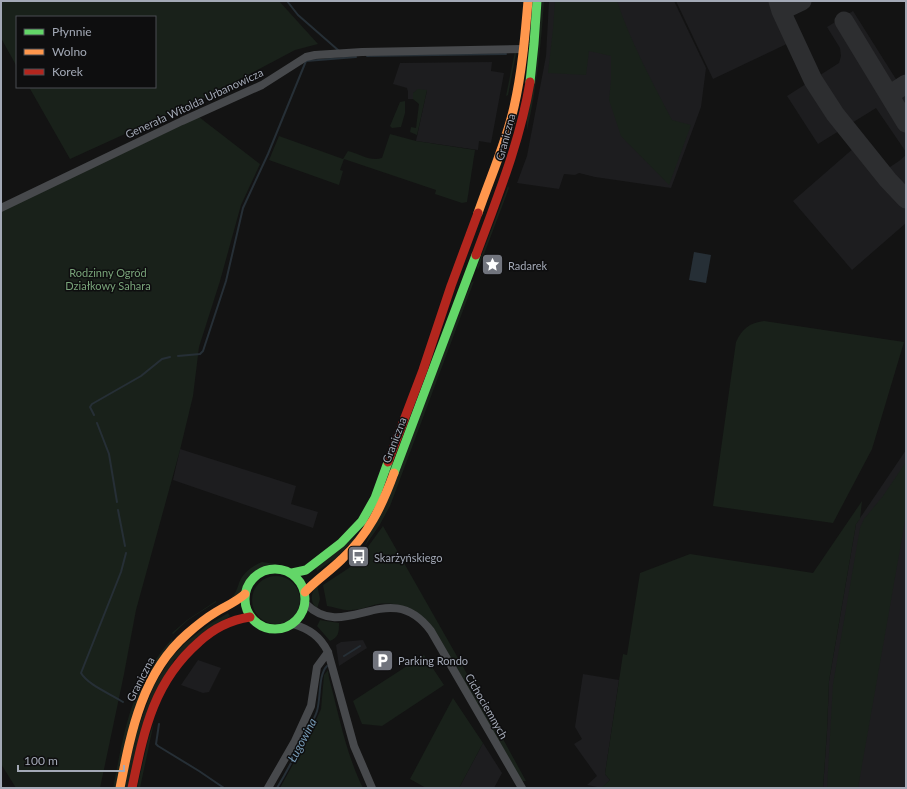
<svg xmlns="http://www.w3.org/2000/svg" width="907" height="789" viewBox="0 0 907 789" font-family="Lato,sans-serif">
  <style>
    .built { fill: #1d1d1f }
    .green { fill: #19211a }
    .water { fill: #262f36 }
    .lines { fill: none; stroke-linecap: round; stroke-linejoin: round }
    .stream { stroke: #262f36; stroke-width: 2 }
    .taxiway { stroke: #2d2e30; stroke-width: 19 }
    .street { stroke: #47494c; stroke-width: 8 }
    .fast { stroke: #63d668; stroke-width: 9 }
    .slow { stroke: #ff974d; stroke-width: 9 }
    .jam { stroke: #b3261e; stroke-width: 9 }
    .labels { text-anchor: middle; dominant-baseline: central; stroke-width: 3; stroke-linejoin: round; paint-order: stroke }
    .street-label { font-size: 11px; fill: #a3a9b6; stroke: #0e0e0f }
    .poi-label { font-size: 11px; fill: #a3a9b6; stroke: #0e0e0f; text-anchor: start }
    .park-label { font-size: 11px; fill: #78a379; stroke: #0e0e0f }
    .water-label { font-size: 12px; font-style: italic; fill: #769ab5; stroke: #0e0e0f }
  </style>
  <rect width="100%" height="100%" fill="#131313"/>
  <path class="built" d="M549,1H674L706,68L701,107L671,188L595,177L579,173L575,175L564,174L559,189L517,183L527,156L546,56Z
    M676,1H782L797,39L713,79Z
    M853,11L906,95V152L876,108L818,144L787,96L839,63L841,56L840,48L827,27Z
    M492,62L491,71L504,73L491,143L479,141L478,150L416,141L427,90L413,93V99H408V92L407,88L393,84L400,63Z
    M855,147L878,175L899,161L906,155V223L852,270L793,201Z
    M180,449L296,486L291,504L318,512L313,528L173,480Z
    M906,450V788H823L827,731L829,681L856,524Z
    M363,640L367,648L339,666L336,645L341,642Z
    M198,660L221,668L209,692L203,693L181,685Z
    M583,674L619,680L605,774L610,780L602,788L587,785L597,776L574,744L582,739L575,727Z
    M483,743L502,773L494,788H459Z"/>
  <path class="green" d="M1,1H279L318,44L295,50L206,97L70,159L29,87H155V17H17V67L1,38Z
    M542,1H544C541,45 537,87 527,130V119Z
    M555,1H617C631,43 652,82 672,120L691,125L669,185L621,136L609,100L611,80V56L589,51L586,75L548,73L553,29Z
    M515,51L516,54L508,95L506,96Z
    M418,89L427,90L417,135L410,132L411,127L416,128L419,104L413,99V93Z
    M405,101V113L401,127L392,128L390,126L400,102Z
    M199,117L260,164L241,205L220,281L199,347L193,396L180,450L136,610L124,674L100,788H16L1,764V211Z
    M390,134L416,141L475,150L467,202L462,203L435,194L436,190L344,159L340,170L343,171L339,185L269,160L279,136L343,159L348,151C360,154 371,162 382,158Z
    M508,186L509,188L478,270L477,267Z
    M474,281L390,506L379,526L365,546L471,283Z
    M764,321L904,342L872,449L833,523L713,506L736,342C742,329 749,323 764,321Z
    M906,462V515L858,788H827L833,684L860,528L864,519L883,496Z
    M862,501L860,519L856,524L829,681L827,731L823,788H598L599,787H602L610,780L605,774L623,654L627,655L640,573L690,554L813,573Z
    M383,526L475,688L526,781H522L436,632C424,612 402,601 378,604C369,606 361,610 351,610C344,611 335,607 327,606L323,585L352,566L359,559Z
    M357,535L358,536L336,558L317,571L316,568Z
    M262,562L275,564C258,565 245,576 241,593L231,598C236,593 237,589 239,583C243,573 252,566 262,562Z
    M252 600a24 24 0 1 1 48 0a24 24 0 1 1-48 0Z
    M317,584L320,599L317,609C309,601 311,593 317,584Z
    M216,601V602L188,620L173,634L172,633L187,620Z
    M228,613L230,616L174,660L128,788H124L135,736L154,685L171,658L185,643L208,625Z
    M320,620L339,623C339,632 339,637 330,641L317,626Z
    M172,639L173,642L164,651L115,788H113C125,729 130,686 172,639Z
    M424,655L444,685L382,726L362,724L353,701Z
    M328,670L329,678C339,715 346,754 363,788H280L309,735L321,709L324,675Z
    M453,698L483,743L459,788H426L410,779Z
    M154,722L140,788H137L148,740Z"/>
  <path class="water" d="M694,252L711,255L706,283L689,280Z"/>
  <g class="lines">
    <path class="stream" d="M287,1L298,15L338,50
      M367,56L506,54
      M178,356L200,354L203,351L226,281L243,208L268,154L306,61L356,57
      M94,415L90,407L92,404L141,376L162,359L170,357
      M97,423L109,454L117,502
      M118,510L125,546
      M344,656L360,646
      M123,702C111,694 88,685 81,673L121,572L126,553
      M159,724L156,744L158,746L199,771L224,788
      M277,788C288,770 297,752 306,733C310,726 315,718 317,711C321,698 318,675 327,666"/>
    <path class="taxiway" d="M778,1L781,11L813,80L835,114L888,180L906,199
      M781,11L802,1
      M844,21L906,123
      M889,95L906,84"/>
    <path class="street" d="M1,208L182,121L262,85L306,57L315,55L362,52L524,49
      M306,604C346,644 389,575 431,631L522,788
      M293,624C309,629 320,636 328,652L354,746L372,788
      M268,788L295,741L311,706L317,667L328,652"/>
    <path class="fast" d="M530,82L534,44L537,1
      M394,473L476,255
      M245 599a30 30 0 1 1 60 0a30 30 0 1 1-60 0Z
      M292,573L306,570L341,543L362,521L375,498L388,462"/>
    <path class="slow" d="M478,213C490,178 506,143 514,107C522,72 525,36 528,1
      M305,592C316,580 330,571 342,559C368,535 382,506 394,473
      M120,788C131,732 142,673 187,634C196,626 206,618 216,612C226,606 236,602 245,594"/>
    <path class="jam" d="M476,255C497,198 520,142 530,82
      M388,462L423,370L451,286L478,213
      M132,788C144,731 153,682 199,642C214,628 230,620 250,617"/>
  </g>
  <defs>
    <symbol id="sight-square" viewBox="-11 -11 22 22"><rect x="-9" y="-9" width="18" height="18" rx="4" fill="#71747d" stroke="#0e0e0f"/><path d="M0-6L1.8-2.2L6-1.7L2.9 1.2L3.7 5.4L0 3.3L-3.7 5.4L-2.9 1.2L-6-1.7L-1.8-2.2Z" fill="#fff"/></symbol>
    <symbol id="bus-square" viewBox="-11 -11 22 22"><rect x="-9" y="-9" width="18" height="18" rx="4" fill="#71747d" stroke="#0e0e0f"/><path d="M-5-6H5V4H4V6H2V4H-2V6H-4V4H-5ZM-3.5-4V0h7V-4ZM-3.5 1.2v1.5H-2V1.2ZM2 1.2v1.5H3.5V1.2Z" fill="#fff"/></symbol>
    <symbol id="parking-square" viewBox="-11 -11 22 22"><rect x="-9" y="-9" width="18" height="18" rx="4" fill="#71747d" stroke="#0e0e0f"/><path d="M-3.5-5.5H1a3.5 3.5 0 0 1 0 7H-1V5.5H-3.5ZM-1-3.4V-.6H.8a1.4 1.4 0 0 0 0-2.8Z" fill="#fff"/></symbol>
  </defs>
  <g fill-rule="evenodd">
    <use href="#sight-square" x="480" y="252" width="25" height="25"/>
    <use href="#bus-square" x="346" y="544" width="25" height="25"/>
    <use href="#parking-square" x="370" y="648" width="25" height="25"/>
  </g>
  <g class="labels">
    <g class="street-label">
      <text transform="translate(194 103) rotate(-25)">Generała Witolda Urbanowicza</text>
      <text transform="translate(505 137) rotate(-75)">Graniczna</text>
      <text transform="translate(394 440) rotate(-69)">Graniczna</text>
      <text transform="translate(140 679) rotate(-63)">Graniczna</text>
      <text transform="translate(487 706) rotate(60)">Cichociemnych</text>
    </g>
    <g class="poi-label">
      <text x="508" y="265">Radarek</text>
      <text x="374" y="557">Skarżyńskiego</text>
      <text x="398" y="660">Parking Rondo</text>
    </g>
    <g class="park-label">
      <text x="108" y="272">Rodzinny Ogród<tspan x="108" dy="13">Działkowy Sahara</tspan></text>
    </g>
    <g class="water-label">
      <text transform="translate(302 740) rotate(-62)">Ługowina</text>
    </g>
  </g>
  <rect width="907" height="789" fill="none" stroke="#a3a9b6" stroke-width="4"/>
  <rect x="16" y="16" width="140" height="72" fill="#0e0e0f" stroke="#4a4c52"/>
  <rect x="24" y="29" width="20" height="6" fill="#63d668" stroke="#4a4c52"/>
  <text x="52" y="36" font-size="12" fill="#a3a9b6">Płynnie</text>
  <rect x="24" y="49" width="20" height="6" fill="#ff974d" stroke="#4a4c52"/>
  <text x="52" y="56" font-size="12" fill="#a3a9b6">Wolno</text>
  <rect x="24" y="69" width="20" height="6" fill="#b3261e" stroke="#4a4c52"/>
  <text x="52" y="76" font-size="12" fill="#a3a9b6">Korek</text>
  <path d="M18 765v6h106v-6" fill="none" stroke="#a3a9b6" stroke-width="2"/>
  <text x="24" y="765" font-size="12" fill="#a3a9b6" stroke="#0e0e0f" stroke-width="3" paint-order="stroke">100 m</text>
</svg>
